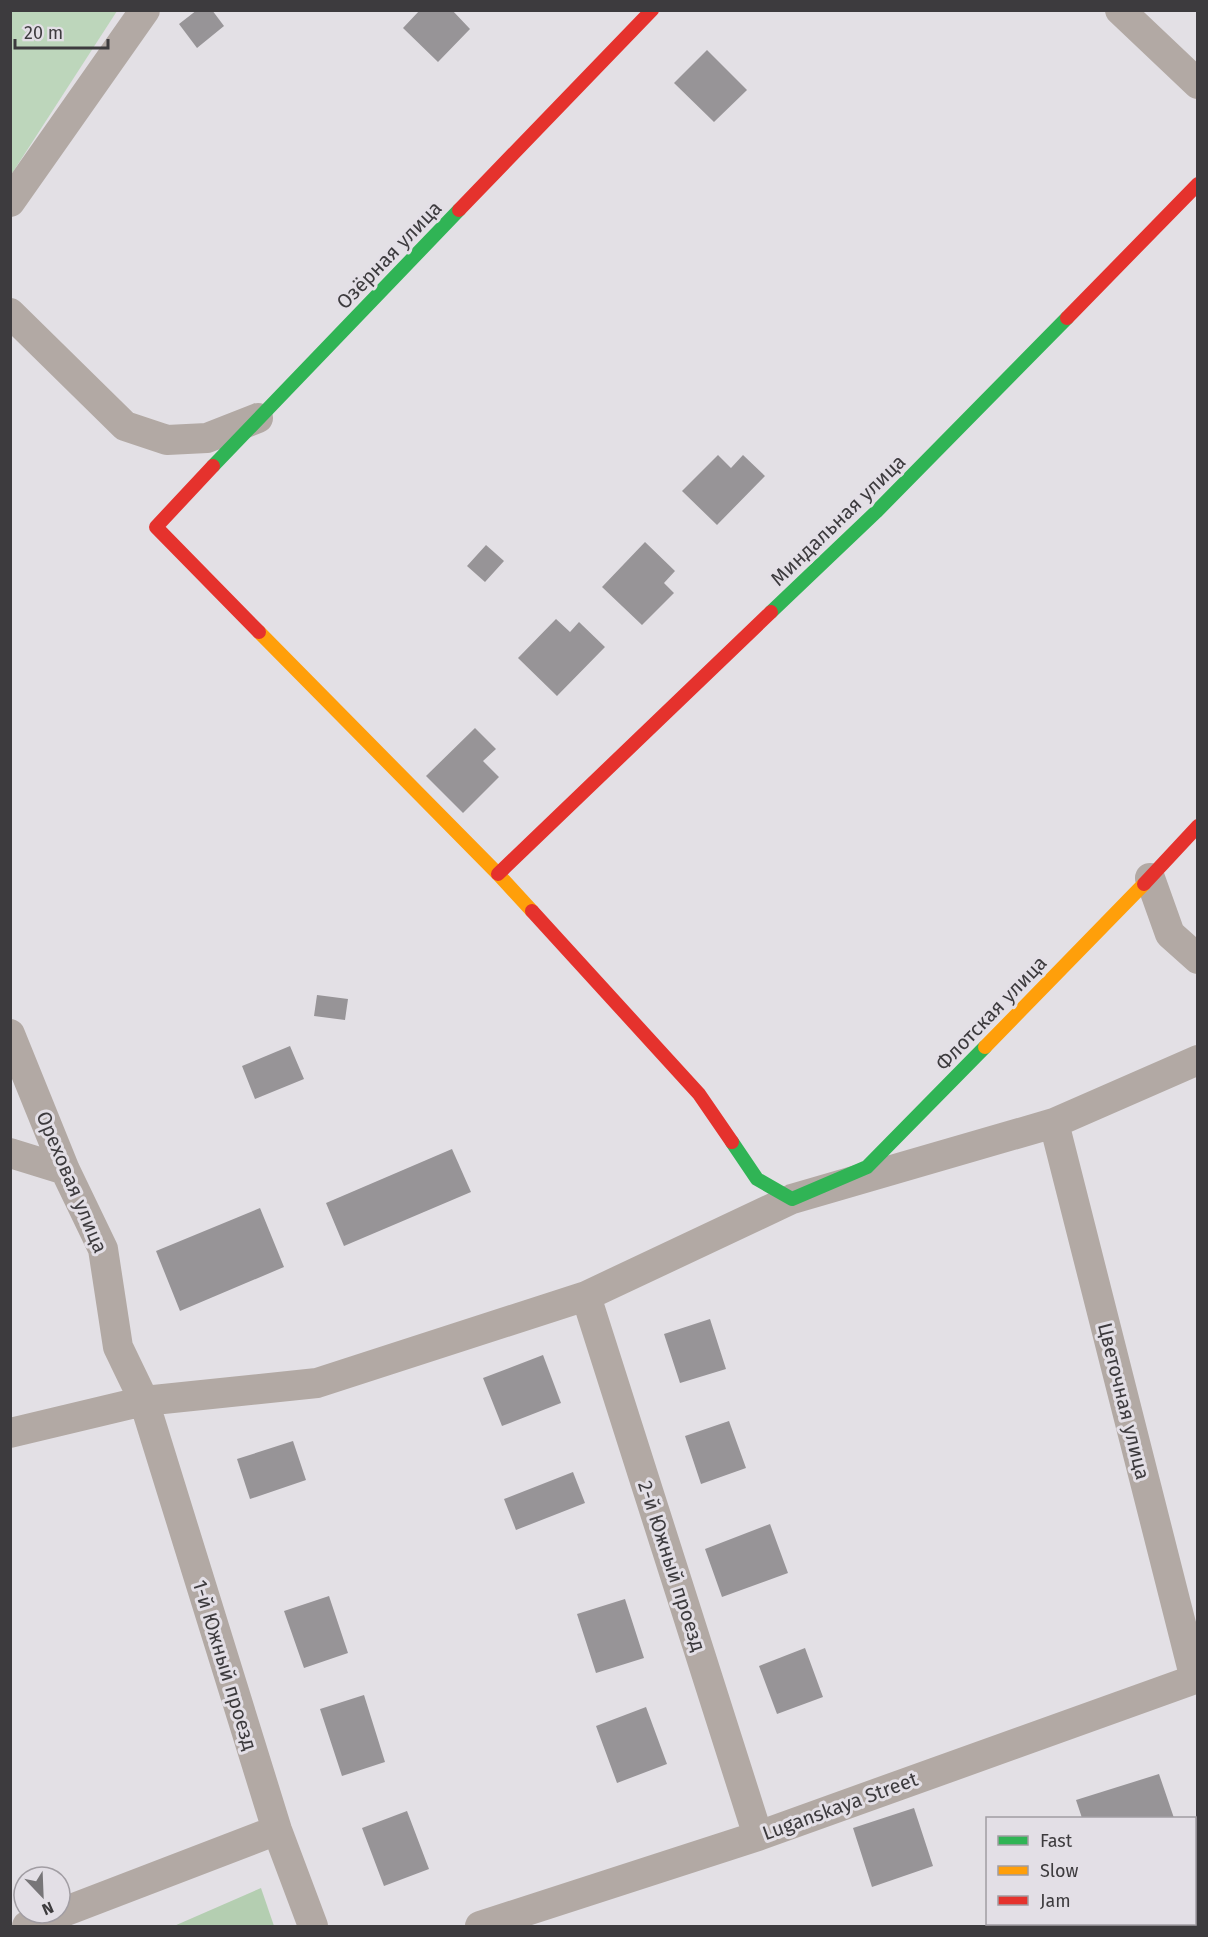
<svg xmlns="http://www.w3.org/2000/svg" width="1208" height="1937" viewBox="0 0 1208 1937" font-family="'Fira Sans',sans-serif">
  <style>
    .green { fill: #bdd6bb }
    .forest { fill: #b4ceb1 }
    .building { fill: #979497 }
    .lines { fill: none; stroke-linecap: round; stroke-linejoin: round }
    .street { stroke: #b2a9a4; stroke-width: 30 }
    .fast { stroke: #30b455; stroke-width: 14 }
    .slow { stroke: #ff9f0a; stroke-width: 14 }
    .jam { stroke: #e5322d; stroke-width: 14 }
    .labels { text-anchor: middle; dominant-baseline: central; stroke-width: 6; stroke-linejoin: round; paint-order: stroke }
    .street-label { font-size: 20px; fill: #3d3b3e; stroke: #e3dfe6 }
  </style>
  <rect width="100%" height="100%" fill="#e3e0e5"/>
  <path class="green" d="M11,10L117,11L11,175L10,11Z"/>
  <path class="forest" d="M261,1888L274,1926H174Z"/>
  <path class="building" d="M197,10H212L224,26L197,48L179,24Z
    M420,10H452L470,29L438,62L403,28Z
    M707,50L747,90L714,122L674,83Z
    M718,455L731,468L743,455L765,476L717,525L682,491Z
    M645,542L675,571L664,583L674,593L642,625L602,587Z
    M486,545L504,561L485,582L467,566Z
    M556,619L570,632L579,622L605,647L557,696L518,658Z
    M475,728L496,749L483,761L499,777L463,813L426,776Z
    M317,995L348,999L345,1020L314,1016Z
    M290,1046L304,1079L255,1099L242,1066Z
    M452,1149L471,1192L344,1246L326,1203Z
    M260,1208L284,1267L180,1311L156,1251Z
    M710,1319L726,1369L680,1383L664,1334Z
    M543,1355L561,1403L502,1426L483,1378Z
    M729,1421L746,1468L701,1484L685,1436Z
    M293,1441L306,1480L250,1499L237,1459Z
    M573,1472L585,1503L516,1530L504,1499Z
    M770,1524L788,1573L722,1597L705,1549Z
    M329,1596L348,1653L304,1668L284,1611Z
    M625,1599L644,1658L596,1673L577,1614Z
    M805,1648L823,1697L777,1714L759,1666Z
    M364,1695L385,1762L342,1776L320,1709Z
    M646,1707L667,1764L617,1783L596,1726Z
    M1159,1774L1174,1818H1082L1076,1800Z
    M914,1808L933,1866L872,1887L853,1828Z
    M407,1811L429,1869L384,1886L362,1828Z"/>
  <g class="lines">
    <path class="street" d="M1120,10L1198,84
      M10,202L145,10
      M10,313L125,426L167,440L207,438L258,418
      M1150,878L1170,934L1198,959
      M10,1034L65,1170L103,1249L118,1347L144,1401L277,1830L313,1926
      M1054,1123L1195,1679
      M10,1153L65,1170
      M586,1296L758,1836
      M10,1433L144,1401L317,1383L586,1296L792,1199L1054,1123L1198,1060
      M27,1926L277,1830
      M480,1926L758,1836L1198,1678"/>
    <path class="fast" d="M213,466L459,210
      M771,612L876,512L1067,318
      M732,1142L757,1179L792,1199L867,1167L985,1047"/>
    <path class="slow" d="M259,632L498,874L532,911
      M985,1047L1144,884"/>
    <path class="jam" d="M459,210L652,10
      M1067,318L1198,184
      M213,466L156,527L259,632
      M498,874L771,612
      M1144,884L1198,826
      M532,911L699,1094L732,1142"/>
  </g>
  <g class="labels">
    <g class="street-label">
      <text transform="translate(389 255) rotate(-46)">Озёрная улица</text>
      <text transform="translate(838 520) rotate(-44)">Миндальная улица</text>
      <text transform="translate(991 1013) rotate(-46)">Флотская улица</text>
      <text transform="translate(72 1182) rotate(67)">Ореховая улица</text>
      <text transform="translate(1124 1401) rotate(76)">Цветочная улица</text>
      <text transform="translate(672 1566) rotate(72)">2-й Южный проезд</text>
      <text transform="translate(225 1665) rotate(73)">1-й Южный проезд</text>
      <text transform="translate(840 1806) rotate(-20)">Luganskaya Street</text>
    </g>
  </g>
  <rect width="1208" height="1937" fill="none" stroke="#3d3b3e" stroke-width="24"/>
  <rect x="986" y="1817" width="210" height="108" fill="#e3dfe6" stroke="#a19da3" stroke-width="1.5"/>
  <rect x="998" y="1836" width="30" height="9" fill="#30b455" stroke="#a19da3" stroke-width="1.5"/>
  <text x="1040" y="1847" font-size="18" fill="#3d3b3e">Fast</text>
  <rect x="998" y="1866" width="30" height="9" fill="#ff9f0a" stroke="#a19da3" stroke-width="1.5"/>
  <text x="1040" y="1877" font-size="18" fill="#3d3b3e">Slow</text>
  <rect x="998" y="1896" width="30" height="9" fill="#e5322d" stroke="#a19da3" stroke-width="1.5"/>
  <text x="1040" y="1907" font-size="18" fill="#3d3b3e">Jam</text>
  <g transform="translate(42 1895) rotate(157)"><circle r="28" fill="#e3dfe6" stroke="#a19da3" stroke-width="1.5"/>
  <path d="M0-4.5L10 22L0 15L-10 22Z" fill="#777578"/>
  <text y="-9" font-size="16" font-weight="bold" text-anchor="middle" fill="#3d3b3e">N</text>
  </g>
  <path d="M15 39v9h93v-9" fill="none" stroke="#3d3b3e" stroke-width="3"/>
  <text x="24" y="39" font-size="18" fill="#3d3b3e" stroke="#e3dfe6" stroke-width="4.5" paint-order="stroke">20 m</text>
</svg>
